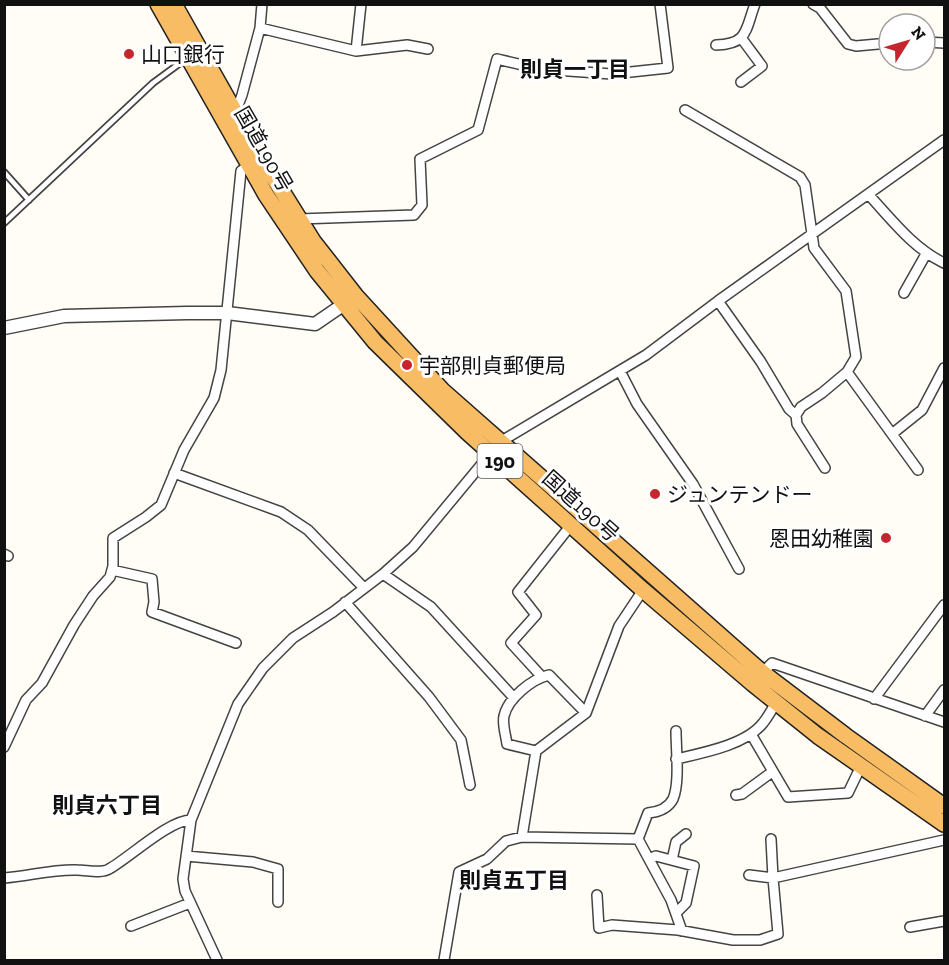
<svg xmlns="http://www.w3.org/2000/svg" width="949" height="965" viewBox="0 0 949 965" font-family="'Zilla Slab','Noto Sans JP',serif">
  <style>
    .green { fill: #d5ebbd }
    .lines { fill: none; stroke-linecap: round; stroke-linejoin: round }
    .service-casing { stroke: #444; stroke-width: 8 }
    .minor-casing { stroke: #444; stroke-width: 12 }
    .tertiary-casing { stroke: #444; stroke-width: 15 }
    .trunk-casing { stroke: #222; stroke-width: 18 }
    .service { stroke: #fff; stroke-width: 4.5 }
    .minor { stroke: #fff; stroke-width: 9 }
    .tertiary { stroke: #fff; stroke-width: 12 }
    .trunk { stroke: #f7bc64; stroke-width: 15 }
    .poi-dot { fill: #c4262e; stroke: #fff; stroke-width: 2 }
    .labels { text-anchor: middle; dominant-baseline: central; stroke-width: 6; stroke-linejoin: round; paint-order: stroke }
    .shield { fill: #fff; stroke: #585858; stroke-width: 1.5 }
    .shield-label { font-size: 20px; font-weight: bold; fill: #111 }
    .poi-label { font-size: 21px; fill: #111; stroke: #fff; text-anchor: start }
    .street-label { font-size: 21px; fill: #111; stroke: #fff }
    .neighbourhood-label { font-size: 22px; font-weight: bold; fill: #111; stroke: #fff }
  </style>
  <rect width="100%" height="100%" fill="#fffdf5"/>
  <path class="green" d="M512,459L744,665L742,668L563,510L548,493L510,461Z"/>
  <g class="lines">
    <defs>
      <path id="service" d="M4,172L29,200
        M4,223L153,83L187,58"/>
      <path id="minor" d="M813,4L820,8L848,44L856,46L889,43
        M260,28L356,51L407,45L428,49
        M925,42L944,43
        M716,45C748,44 745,31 755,4
        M356,51L361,4
        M741,82L762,66L742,39
        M685,110L800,177L805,185L814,248L846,291L856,357L847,372L918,470
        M230,111L239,103L242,95L260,28L262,4
        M868,194C892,220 913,248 944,263
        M299,219L414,215L422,205L420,159L478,130L497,59L540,69L612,74L668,68L660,4
        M904,293L926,254
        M718,301L761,362L789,409L796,415
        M620,371L637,404L693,484L739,569
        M892,434L922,410L944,368
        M825,468L797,424L796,415L801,407L822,393L847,372
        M174,473L281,512L308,530L364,588
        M4,554L8,556
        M112,570L152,579L154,602L152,612L236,643
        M383,574L431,607L514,698
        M345,602L429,697L461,740L470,785
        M760,675L772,663L944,722
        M542,677L511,643L536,615L518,592L571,525
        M874,699L944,605
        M925,716L944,690
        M751,734L788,797L848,793L861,766
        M4,747L26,700L42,683L74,625L93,596L110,577L113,566V538L146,517L161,505L184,450L214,398L221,370L241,171L248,166
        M536,751L507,744C506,736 502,724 504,716C508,698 532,679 549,675L586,713
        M676,759C702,753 746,745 763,723C768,717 772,709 776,703
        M736,795L742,794L772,772
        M522,837L536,751L586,713L619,626L643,590
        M638,839L648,813C658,812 668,809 673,799C680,783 676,749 676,731
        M186,856L253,862L278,869V902
        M649,859L656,856L694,866L686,903L676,913
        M672,860L676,842L686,834
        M749,875L773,878L771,839
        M4,878C29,876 53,869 77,870C87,870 101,874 109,869C129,858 169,820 191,820
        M597,895L599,928L612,925L678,930L733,940H760L778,934L773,878L944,840
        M131,926L190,903
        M910,927L944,921
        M217,960L185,891L183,879L191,820L238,704L263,668L293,638L333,612L383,574L413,547L500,442L646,355L718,301L944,140
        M444,960L459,872L487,859L506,841L522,837L638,839L671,900L682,931"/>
      <path id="tertiary" d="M4,328L64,316L187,313H227L315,324L350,300"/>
      <path id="trunk" d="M158,4L266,195L317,271L375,342L467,432L643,590L753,684L818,736L944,824
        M174,4L257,151L313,241L356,296L443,391L763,673L846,736L944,806"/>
    </defs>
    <use href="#service" class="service-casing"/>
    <use href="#minor" class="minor-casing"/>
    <use href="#tertiary" class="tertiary-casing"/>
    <use href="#trunk" class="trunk-casing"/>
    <use href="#service" class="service"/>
    <use href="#minor" class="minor"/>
    <use href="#tertiary" class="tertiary"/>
    <use href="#trunk" class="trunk"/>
  </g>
  <g class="poi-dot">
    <circle cx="129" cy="54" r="6"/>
    <circle cx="407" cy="365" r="6"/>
    <circle cx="655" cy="494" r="6"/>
    <circle cx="886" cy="538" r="6"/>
  </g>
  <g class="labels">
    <rect class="shield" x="477.5" y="444" width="45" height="34" rx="4.5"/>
    <g class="shield-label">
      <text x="500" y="461">190</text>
    </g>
    <g class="poi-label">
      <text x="141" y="54">山口銀行</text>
      <text x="419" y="365">宇部則貞郵便局</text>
      <text x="667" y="494">ジュンテンドー</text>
      <text x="874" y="538" text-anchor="end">恩田幼稚園</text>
    </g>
    <g class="street-label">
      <text transform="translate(264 149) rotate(60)">国道190号</text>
      <text transform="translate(581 506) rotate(42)">国道190号</text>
    </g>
    <g class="neighbourhood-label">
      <text x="575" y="69">則貞一丁目</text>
      <text x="107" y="805">則貞六丁目</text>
      <text x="514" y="880">則貞五丁目</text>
    </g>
  </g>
  <rect width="949" height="965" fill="none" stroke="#111111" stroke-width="12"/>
  <g transform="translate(907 42) rotate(53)"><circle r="28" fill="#ffffff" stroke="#a0a0a0" stroke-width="1.5"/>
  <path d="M0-4.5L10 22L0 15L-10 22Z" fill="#c4262e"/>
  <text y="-9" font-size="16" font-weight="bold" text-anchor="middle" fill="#111111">N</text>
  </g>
</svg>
